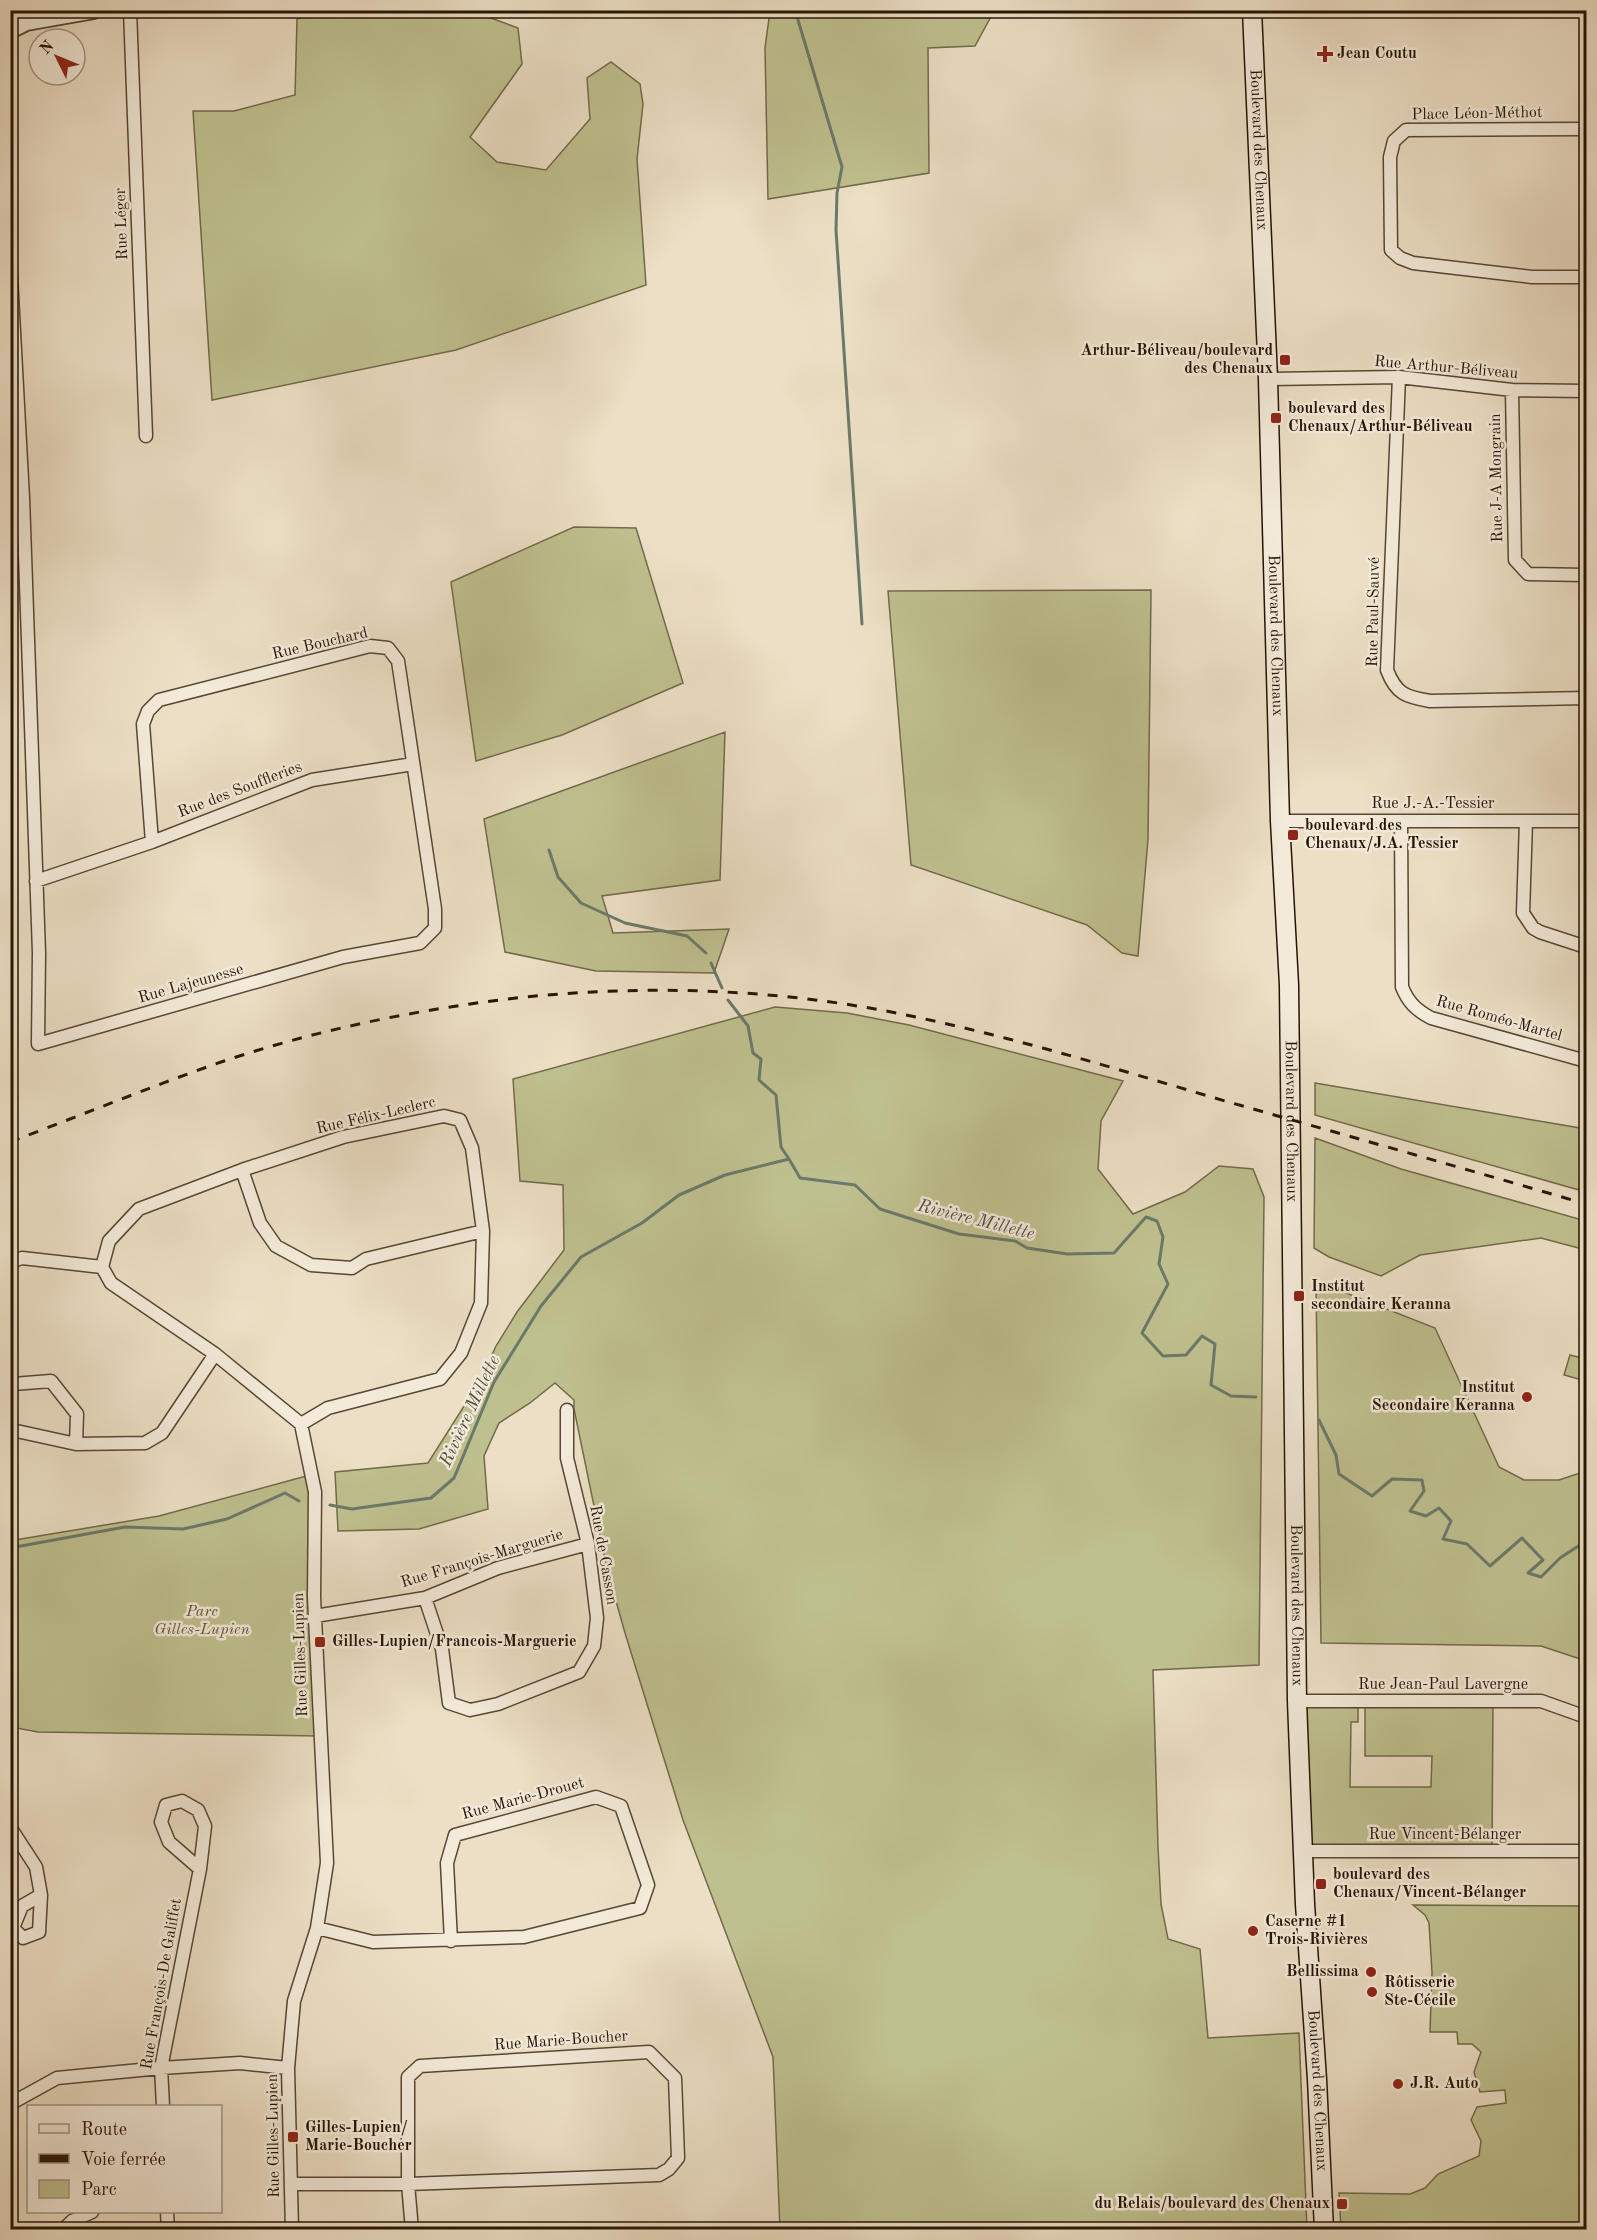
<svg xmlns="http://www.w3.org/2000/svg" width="1597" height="2240" viewBox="0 0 1597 2240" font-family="'Old Standard TT',serif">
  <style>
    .green { fill: #bfc08f; stroke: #726a4a; stroke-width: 1.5 }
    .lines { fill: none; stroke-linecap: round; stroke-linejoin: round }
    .stream { stroke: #6b796a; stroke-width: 3 }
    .minor-casing { stroke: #574734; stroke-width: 15 }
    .tertiary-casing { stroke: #574734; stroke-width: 20 }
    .secondary-casing { stroke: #251404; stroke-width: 21 }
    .minor { stroke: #f3ead9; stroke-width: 12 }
    .tertiary { stroke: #f3ead9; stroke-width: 16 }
    .secondary { stroke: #f3ead9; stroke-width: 18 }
    .rail { stroke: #251404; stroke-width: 3; stroke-dasharray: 10 10; stroke-linecap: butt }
    .poi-dot { fill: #8f2418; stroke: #f3ead9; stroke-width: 2 }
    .labels { text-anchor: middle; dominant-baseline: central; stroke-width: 5; stroke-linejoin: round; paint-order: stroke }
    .poi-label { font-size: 16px; font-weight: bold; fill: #251404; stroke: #f3ead9; text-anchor: start }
    .street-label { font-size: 16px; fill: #251404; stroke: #f3ead9 }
    .park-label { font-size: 16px; font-style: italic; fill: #5b5035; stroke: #f3ead9 }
    .water-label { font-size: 18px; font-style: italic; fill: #4e4f40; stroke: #f3ead9 }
  </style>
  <rect width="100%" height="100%" fill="#ecdfc5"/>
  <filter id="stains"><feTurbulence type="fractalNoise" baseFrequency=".00333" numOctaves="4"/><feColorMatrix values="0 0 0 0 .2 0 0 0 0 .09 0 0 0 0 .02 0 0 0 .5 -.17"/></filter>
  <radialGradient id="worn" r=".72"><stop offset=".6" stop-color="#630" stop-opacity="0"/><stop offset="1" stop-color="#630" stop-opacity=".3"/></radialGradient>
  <path class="green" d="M321,11L379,17L399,11H480L488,17L518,28L522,64L470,137L497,162L546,170L590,119L587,78L611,62L640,84L643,104L637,159L646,285L456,350L212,400L193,111H234L295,95L297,19Z
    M770,11H994L975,46L928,48L929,173L768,199L765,48Z
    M574,527L636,528L683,683L562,735L476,761L451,582Z
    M1151,590L1148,839L1138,956L1122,953L1087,925L911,865L888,591Z
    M725,732L720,880L602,896L613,933L729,929L714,973L596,971L505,952L484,819Z
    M775,1007L847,1013L909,1025L1123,1081L1101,1121L1098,1169L1133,1214L1185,1192L1219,1166L1253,1169L1264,1197L1259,1665L1153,1670L1158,1847L1161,1904L1168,1939L1200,1949L1208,2038L1299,2033L1307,2229H780L773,2057L683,1820L625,1633L607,1569L574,1409V1400L555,1383L530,1403L499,1423L484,1456L488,1509L419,1529L338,1531L335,1472L428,1463L480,1381L496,1346L517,1312L564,1250L563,1185L520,1181L513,1079Z
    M1315,1083L1586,1129V1192L1315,1115Z
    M1315,1138L1401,1169L1586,1221V1250L1541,1238L1420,1255L1381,1276L1329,1257L1314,1248Z
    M1316,1285H1326L1435,1328L1499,1467L1524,1480H1559L1586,1471V1661L1541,1646L1321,1643Z
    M1570,1355L1586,1359V1381L1564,1375Z
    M310,1475L319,1736L38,1732L11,1727L10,1545L15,1540L159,1516Z
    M1297,1701H1358V1722H1351L1350,1787H1431L1432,1756H1365V1701H1493L1492,1852L1303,1851Z
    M1413,1905L1586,1906V2229H1341L1339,2193L1410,2194L1425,2188L1438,2174L1479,2156L1481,2141L1471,2120L1477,2107L1506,2103L1505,2090L1480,2092L1474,2072L1481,2052L1472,2044H1458L1457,2032H1430L1432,1972L1429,1923L1425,1915Z"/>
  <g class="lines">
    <path class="stream" d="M795,10L842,167L837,193L836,230L862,624
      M549,850L558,877L581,903L625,923L687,936L706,953
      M711,963L722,988
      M728,1000L748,1026L753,1053L761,1059L759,1080L776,1095L781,1147L789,1159
      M1319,1420L1336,1455L1339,1474L1372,1496L1392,1479L1422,1480L1424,1491L1410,1511L1426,1516L1439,1508L1451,1521L1443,1539L1467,1544L1490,1566L1522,1538L1543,1560L1528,1573L1541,1577L1560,1558L1586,1541
      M330,1505L352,1509L431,1498L454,1478L494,1382L541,1306L581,1257L642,1223L679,1195L725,1175L789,1159L800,1178L855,1185L880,1209L959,1234L1015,1241L1027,1248L1067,1254L1114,1253L1146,1217L1157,1221L1163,1237L1159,1264L1168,1284L1142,1333L1163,1356L1186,1355L1202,1336L1215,1344L1211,1385L1231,1396L1256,1397
      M10,1548L125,1527L183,1529L227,1519L285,1493L299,1501"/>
    <defs>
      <path id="minor" d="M130,10L146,436
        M1586,129L1406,130L1394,141L1390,157L1391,250L1400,258L1413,263L1532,277H1586
        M10,258L23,498L39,953L38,1044L343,957L420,943L435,928V909L398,661L388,648L370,646L159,700L148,711L143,724L152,842
        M1399,377L1387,670C1396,694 1406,697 1430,701L1586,698
        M1268,379L1399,377L1512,390L1586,391
        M1512,390L1515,560L1528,574L1586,575
        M1280,821H1586
        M1401,821L1402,987C1408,1002 1416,1010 1431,1018L1586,1061
        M1526,821L1523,913L1533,928L1540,932L1586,947
        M36,881L152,842L312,780L413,764
        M242,1170L260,1223L276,1246L311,1265L352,1268L366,1259L483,1231
        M10,1262L22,1258L102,1267
        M102,1267L111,1283L215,1354L301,1424L315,1492L314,1597L327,1863L317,1928L294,2001L288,2068L292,2230
        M102,1267L109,1241L139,1209L242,1170L343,1137L444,1116L460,1120L472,1148L483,1231L481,1303L461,1353L440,1379L328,1408L301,1424
        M10,1386L13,1384L51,1381L77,1414L76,1444
        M10,1427L12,1430L76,1444L145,1443L162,1433L215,1354
        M425,1598L442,1649L449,1703L470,1710L498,1704L579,1672L594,1646L597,1618L588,1544L567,1458V1410
        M315,1616L425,1598L498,1568L588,1544
        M1297,1701H1541L1586,1717
        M10,1827L36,1867L41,1895L39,1932L23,1938L13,1928L22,1906L41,1895
        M1303,1851H1586
        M317,1928L373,1942L524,1937L640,1908L648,1885L621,1806L596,1797L455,1835L447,1863L451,1941
        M10,2104L57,2078L161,2068L240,2063L288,2068
        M163,2106L161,2068L200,1869L205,1826L198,1810L182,1801L166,1805L161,1822L169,1842L200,1869
        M291,2184H408L659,2175L669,2169L678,2158L675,2078L649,2052L420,2066L408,2077V2184L412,2230
        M167,2212L168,2230
        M63,2230L72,2221L92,2212"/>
      <path id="tertiary" d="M10,30L26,22L94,10"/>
      <g id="secondary">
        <path id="s1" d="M1252,10L1268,379L1280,821L1289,985L1297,1701L1305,1904L1317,2079L1324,2230"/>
      </g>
    </defs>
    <use href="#minor" class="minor-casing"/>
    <use href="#tertiary" class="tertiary-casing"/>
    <use href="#secondary" class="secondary-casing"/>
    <use href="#minor" class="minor"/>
    <use href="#tertiary" class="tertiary"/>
    <use href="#secondary" class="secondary"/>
    <path class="rail" d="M10,1142C82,1115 152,1086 224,1061C302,1035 382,1017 463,1005C601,984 748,985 886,1011C1001,1033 1113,1068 1225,1101C1345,1135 1466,1169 1586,1204"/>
  </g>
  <g class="poi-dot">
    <path d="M1322 45h6v6h6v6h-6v6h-6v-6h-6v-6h6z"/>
    <rect x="1279" y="354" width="12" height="12" rx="3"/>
    <rect x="1270" y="412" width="12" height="12" rx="3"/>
    <rect x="1287" y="829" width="12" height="12" rx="3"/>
    <rect x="1293" y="1290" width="12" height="12" rx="3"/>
    <circle cx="1527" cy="1397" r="6"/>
    <rect x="314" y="1636" width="12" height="12" rx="3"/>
    <rect x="1315" y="1878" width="12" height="12" rx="3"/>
    <circle cx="1253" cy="1931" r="6"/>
    <circle cx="1371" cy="1972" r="6"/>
    <circle cx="1372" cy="1992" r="6"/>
    <circle cx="1398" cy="2084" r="6"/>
    <rect x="287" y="2131" width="12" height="12" rx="3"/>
    <rect x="1336" y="2198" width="12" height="12" rx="3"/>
  </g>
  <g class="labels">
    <g class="poi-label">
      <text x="1337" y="54">Jean Coutu</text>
      <text x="1273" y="351" text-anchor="end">Arthur-Béliveau/boulevard<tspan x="1273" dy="18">des Chenaux</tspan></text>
      <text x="1288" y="409">boulevard des<tspan x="1288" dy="18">Chenaux/Arthur-Béliveau</tspan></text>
      <text x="1305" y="826">boulevard des<tspan x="1305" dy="18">Chenaux/J.A. Tessier</tspan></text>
      <text x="1311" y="1287">Institut<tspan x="1311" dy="18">secondaire Keranna</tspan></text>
      <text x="1515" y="1388" text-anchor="end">Institut<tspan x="1515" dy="18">Secondaire Keranna</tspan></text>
      <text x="332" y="1642">Gilles-Lupien/Francois-Marguerie</text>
      <text x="1333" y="1875">boulevard des<tspan x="1333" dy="18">Chenaux/Vincent-Bélanger</tspan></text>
      <text x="1265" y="1922">Caserne #1<tspan x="1265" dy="18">Trois-Rivières</tspan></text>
      <text x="1359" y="1972" text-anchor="end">Bellissima</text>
      <text x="1384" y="1983">Rôtisserie<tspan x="1384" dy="18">Ste-Cécile</tspan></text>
      <text x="1410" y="2084">J.R. Auto</text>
      <text x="305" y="2128">Gilles-Lupien/<tspan x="305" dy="18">Marie-Boucher</tspan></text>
      <text x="1330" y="2204" text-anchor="end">du Relais/boulevard des Chenaux</text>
    </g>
    <g class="street-label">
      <text transform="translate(1477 114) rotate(-1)">Place Léon-Méthot</text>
      <text stroke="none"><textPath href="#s1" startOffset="140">Boulevard des Chenaux</textPath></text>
      <text transform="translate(122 224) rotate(-92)">Rue Léger</text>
      <text transform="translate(1446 368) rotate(5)">Rue Arthur-Béliveau</text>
      <text transform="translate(1497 478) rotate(-91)">Rue J-A Mongrain</text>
      <text transform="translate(1374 612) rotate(-89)">Rue Paul-Sauvé</text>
      <text stroke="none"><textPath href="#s1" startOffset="626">Boulevard des Chenaux</textPath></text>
      <text transform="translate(320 644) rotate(-13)">Rue Bouchard</text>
      <text transform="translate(240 790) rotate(-21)">Rue des Souffleries</text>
      <text x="1433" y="804">Rue J.-A.-Tessier</text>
      <text transform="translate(191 984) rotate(-16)">Rue Lajeunesse</text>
      <text transform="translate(1499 1019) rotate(16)">Rue Roméo-Martel</text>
      <text transform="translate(376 1116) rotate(-13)">Rue Félix-Leclerc</text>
      <text stroke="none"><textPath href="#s1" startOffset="1112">Boulevard des Chenaux</textPath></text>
      <text transform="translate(603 1555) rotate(80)">Rue de Casson</text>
      <text transform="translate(482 1559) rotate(-17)">Rue François-Marguerie</text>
      <text stroke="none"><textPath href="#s1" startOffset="1596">Boulevard des Chenaux</textPath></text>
      <text transform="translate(301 1655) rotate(-92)">Rue Gilles-Lupien</text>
      <text x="1443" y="1685">Rue Jean-Paul Lavergne</text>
      <text transform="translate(523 1799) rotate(-15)">Rue Marie-Drouet</text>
      <text x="1445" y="1835">Rue Vincent-Bélanger</text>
      <text transform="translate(162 1984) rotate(-80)">Rue François-De Galiffet</text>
      <text transform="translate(561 2041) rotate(-4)">Rue Marie-Boucher</text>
      <text stroke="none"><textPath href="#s1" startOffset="2082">Boulevard des Chenaux</textPath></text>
      <text transform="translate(274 2136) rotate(-91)">Rue Gilles-Lupien</text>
    </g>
    <g class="park-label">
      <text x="202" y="1612">Parc<tspan x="202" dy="18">Gilles-Lupien</tspan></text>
    </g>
    <g class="water-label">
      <text transform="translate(976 1220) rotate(14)">Rivière Millette</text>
      <text transform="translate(470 1411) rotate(-65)">Rivière Millette</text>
    </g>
  </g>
  <rect width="1597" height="2240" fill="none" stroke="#ecdfc5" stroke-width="36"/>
  <rect x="12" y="12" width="1573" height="2216" fill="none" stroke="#251404" stroke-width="3"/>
  <rect x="18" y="18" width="1561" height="2204" fill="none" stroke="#251404" stroke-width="1.5"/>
  <rect x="27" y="2105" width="195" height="108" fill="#f3ead9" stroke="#a19484" stroke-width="1.5"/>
  <rect x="39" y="2124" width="30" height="9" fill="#f3ead9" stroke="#a19484" stroke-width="1.5"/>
  <text x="81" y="2135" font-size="18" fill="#251404">Route</text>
  <rect x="39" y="2154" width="30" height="9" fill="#251404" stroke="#a19484" stroke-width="1.5"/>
  <text x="81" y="2165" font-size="18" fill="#251404">Voie ferrée</text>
  <rect x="39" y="2180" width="30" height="18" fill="#bfc08f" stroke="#a19484" stroke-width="1.5"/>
  <text x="81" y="2195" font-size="18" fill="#251404">Parc</text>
  <g transform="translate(57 57) rotate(313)"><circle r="28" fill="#f3ead9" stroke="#a19484" stroke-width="1.5"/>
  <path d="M0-4.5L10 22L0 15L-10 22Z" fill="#8f2418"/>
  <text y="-9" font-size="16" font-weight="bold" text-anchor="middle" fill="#251404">N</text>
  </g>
  <rect width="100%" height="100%" filter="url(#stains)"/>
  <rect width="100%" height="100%" fill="url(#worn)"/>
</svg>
